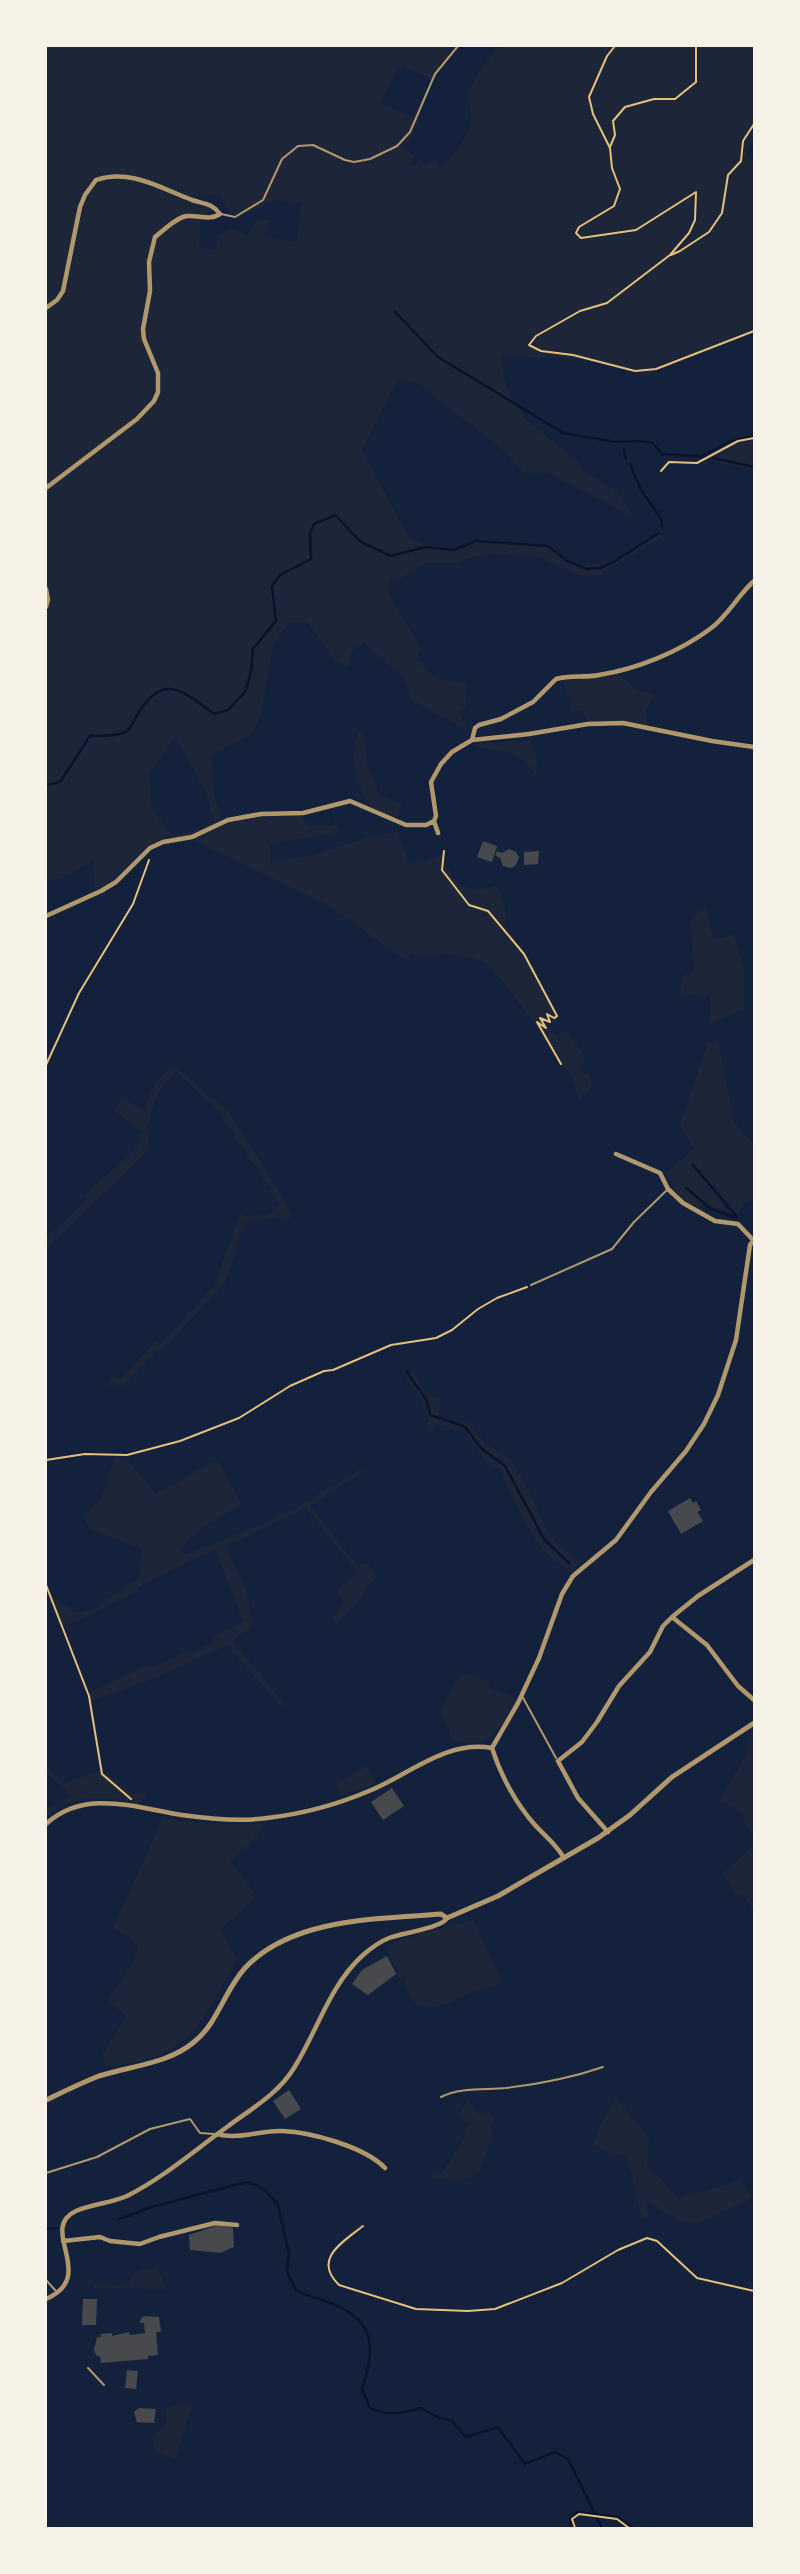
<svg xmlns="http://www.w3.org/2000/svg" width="800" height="2574" viewBox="0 0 800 2574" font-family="'DM Sans',sans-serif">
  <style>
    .green { fill: #1d2539; fill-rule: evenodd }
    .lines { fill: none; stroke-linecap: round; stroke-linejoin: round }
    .stream { stroke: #0b132b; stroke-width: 2.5 }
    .building { fill: #48494c }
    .path { stroke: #e5c07b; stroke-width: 2 }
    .service { stroke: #b1986c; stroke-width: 2 }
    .minor { stroke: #b1986c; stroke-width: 4.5 }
    .tertiary { stroke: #b1986c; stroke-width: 5 }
  </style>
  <rect width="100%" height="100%" fill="#14213d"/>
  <path class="green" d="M46,46H460L433,81L403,65L396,71L381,104L420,119L412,137L403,146L415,157L409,163L413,167L421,160L426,165L434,159L442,167C456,152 471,136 471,114C471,106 466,100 469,92C476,73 487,61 499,46H754V138L746,156L754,160V333L649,374L639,373L583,359L501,356C502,369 505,385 511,397C516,405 521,407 523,417L578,462L585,473L613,489L623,499L636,520L609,503L549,473H525L505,452L418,383L398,379L362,450L409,538L423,544L453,548L475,540L547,545L567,560L587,566L611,562L659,531L662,537L597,576L579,575L540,557L483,554L455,563H426L398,580H389V595L421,648L417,660L436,678L467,684L465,709L459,711L467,728L464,729L411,699L404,678L363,642L352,651L348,667L335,661L308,623L290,622L274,643L260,718L252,732L212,756L214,795L221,818L189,840L145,849L117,877L95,892L93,861L60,879L46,880ZM219,195L229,211L234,214L253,211L273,200L301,203L297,242L264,237L269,220L258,219L246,236L235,229L218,234L216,250L199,247L201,222L211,209L193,196ZM175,737L206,792L214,822C200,830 186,836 170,833L152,808L149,774Z
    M754,438V470L720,463V449L726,444Z
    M615,671L637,690L654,695L646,710L647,727L623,723L588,724L582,710L570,712L571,700L560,679V675Z
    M359,731L364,734L368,768L376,782L378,795L402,804L397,818C388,815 377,813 371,806C354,786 349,754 359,731Z
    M531,740L537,758L536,775C510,741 504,758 474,744Z
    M303,813V820L309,826L333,825L335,819L339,833L270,843L271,863L313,855L369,837L398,832L409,864L427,861L442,854C453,884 465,895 497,886C504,900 508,911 504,926C528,954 544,984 560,1018L549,1025L555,1036L566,1031L585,1056L584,1064L580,1065L583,1072L590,1076L592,1085L587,1093L578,1099C576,1087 574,1074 563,1068C551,1049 499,968 481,961C459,953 435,954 411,954L407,960L384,945L333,908L194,840L225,824L260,816Z
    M706,906L713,940L734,934L744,968V1009L710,1023V997L680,993L682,977L694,970L690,920Z
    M708,1042H718L734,1122L754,1145V1199L745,1203L737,1215L714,1184L703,1196L712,1188L732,1216L711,1207L701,1199L703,1204L700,1211C683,1200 674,1191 666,1173L694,1149L680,1126Z
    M175,1066L229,1112L288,1206L292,1217L245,1221L225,1283L163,1349H158L124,1385H108L113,1375L119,1380L157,1340L161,1343L218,1282L216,1280L241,1212L244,1216L267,1215L281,1204L270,1192L273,1189L259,1174L261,1171L246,1156L248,1152L233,1137L236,1134L222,1119L223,1116L177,1072C161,1085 150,1105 150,1126L146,1123L150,1149L46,1249V1238L88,1199L85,1195L140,1144L142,1132L114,1110L122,1098L145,1111C150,1087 154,1080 175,1066Z
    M402,1372H414L423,1390L441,1400L438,1416L470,1424L485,1443L511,1460L526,1485L544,1525L558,1545L581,1562L571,1572C562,1565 552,1559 544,1551C534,1541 501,1481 502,1468L497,1466L489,1470L492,1462L487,1463L465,1432L437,1424L430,1434C426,1402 420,1397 402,1372Z
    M115,1458H126L156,1494L213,1462L219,1463L242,1504L203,1527L179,1549L186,1554L263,1524L282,1511L288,1513L363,1468V1472L310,1506L358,1566L367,1563L378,1575L364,1591L363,1597L337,1623L333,1619L344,1601L335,1591L358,1573L306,1508L226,1546C238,1572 253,1597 251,1627L232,1641L284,1703L283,1709L227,1645L157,1677L90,1702L89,1693L149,1664L152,1668L181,1654L188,1655L213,1643L212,1637L243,1621L215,1549L138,1587V1591L61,1629L46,1592L76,1613L94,1609L139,1577L142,1550L89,1528L83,1514L101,1500Z
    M466,1674L491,1682L488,1687L519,1700C513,1710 493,1740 481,1742C471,1744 462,1740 453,1742L448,1734L450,1730L439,1712L459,1676Z
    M754,1730V1833L745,1827L743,1818L745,1814L719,1800L745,1757L751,1732Z
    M46,1766L65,1783L98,1771L104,1772L134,1794L145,1792L147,1799L134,1806V1802C103,1796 70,1794 46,1818V1811L72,1796L46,1773Z
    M367,1766L377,1783L341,1796L336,1783Z
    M163,1818L211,1824H266L249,1845L230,1861L257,1896L221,1929L237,1959C202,2023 188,2061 106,2066L102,2055L127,2016L107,2001C113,1991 144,1954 136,1944C131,1937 119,1932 113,1928Z
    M754,1845V1911L742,1894L737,1896L722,1874Z
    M473,1919L503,1983L477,1992L476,1990C447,2003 412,2026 404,1978H400L386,1947C411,1932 444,1931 473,1919Z
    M616,2098L649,2138L647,2168L658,2176L678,2198L740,2181L753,2198L696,2224L678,2221L652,2203H647L649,2216L642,2218L627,2155L609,2154L594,2144L600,2125Z
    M468,2101L473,2104L475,2111L482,2115L487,2113L494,2118L491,2126L493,2135L479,2172L461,2181L430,2178L434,2172L438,2175L442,2173L466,2136L463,2133L469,2125L458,2116Z
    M157,2266L166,2289L94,2288L93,2285C107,2283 117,2286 128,2284L134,2273Z
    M178,2403L192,2406L175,2460L155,2451L152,2437L166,2425V2409Z"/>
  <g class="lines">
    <path class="stream" d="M395,312L438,357L563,433L616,442L639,441L653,443L662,454L708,457
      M624,449L626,459
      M702,456L731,441L754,436
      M714,458L754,467
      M630,464L640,488L661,519L662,526
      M46,785L60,782L90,736C100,735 113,737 123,733C130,731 133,723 136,717C162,672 181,689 214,714L228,710L245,692L251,672L253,649L276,621L272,586L280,575L311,559L310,533L314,524L335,515L361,542L391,556L425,547L454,550L476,541L548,546L567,561L587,569L600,568L612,563L659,533
      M693,1165L737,1217
      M686,1188L710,1208L736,1218
      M407,1372L427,1401L430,1415L464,1426L482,1449L505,1466L544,1539L569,1563
      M119,2219L155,2206L246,2182L257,2185L268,2193L278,2205L289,2254L287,2272L296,2290C305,2295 312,2297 322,2300C373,2316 378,2342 362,2389L370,2408C388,2417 402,2413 421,2408L439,2418L451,2420L466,2437L498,2427L525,2464L555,2452L568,2459L602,2528
      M46,2229L57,2228
      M572,2528L570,2519L578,2512L617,2517L634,2528"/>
  </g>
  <path class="building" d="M483,841L497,846L492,862L477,857Z
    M509,849L516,852L519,857L516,865L511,868L503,866L500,858L495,855L497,851L502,853Z
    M539,851L538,864L524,865V852Z
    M690,1498L693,1503L696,1501L701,1510L697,1512L703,1521L681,1534L668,1511Z
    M392,1788L404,1806L383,1820L371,1802Z
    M387,1956L396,1974L368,1995L352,1984L362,1970Z
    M289,2090L301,2109L285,2119L273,2101Z
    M218,2225L233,2228L234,2247L220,2253L190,2250L189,2235Z
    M83,2299H97L96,2325H82Z
    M144,2316L159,2317L161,2332H156L158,2355L148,2356V2359L101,2363L100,2357L96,2355L94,2350L97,2337H101L100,2334L112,2333V2336L129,2332L130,2335L145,2333L144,2323H140V2320Z
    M127,2370L138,2371L136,2389L125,2388Z
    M139,2408L156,2409L154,2423L137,2422L134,2412Z"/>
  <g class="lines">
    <path class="path" d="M615,46L607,56L589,97L593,114L610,148L612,168L620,189L614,206L579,227L576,233L581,238L636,230L696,192L695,220L689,233L670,255L607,303L580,311L536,336L529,345L541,351L573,355L635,371L656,369L754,331
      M610,147L615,135L613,121L625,107L654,99H675L696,82V46
      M671,255L680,251L709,232L722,213L728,175L741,161L743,141L754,124
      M661,471L669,462L697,463L738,441L754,438
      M444,851L442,870L469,905L488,911L524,954L557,1016
      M556,1017L554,1018L547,1014L550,1022L540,1018L546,1028L537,1022L561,1064
      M46,1065L79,993L133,904L149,860
      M46,1460L85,1454L127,1455L180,1441L239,1418L290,1386L324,1371L333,1370L391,1345L436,1338L452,1330L478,1309L497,1298L527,1287
      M46,1585L89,1696L102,1774L131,1799
      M363,2226C343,2242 312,2259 339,2285L416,2309L468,2311L495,2309L562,2283L618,2250L647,2238L657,2241L697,2278L754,2291
      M575,2528L572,2519L579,2514L617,2519L629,2528"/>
    <path class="service" d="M221,214L235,217L263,200L282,159L298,146L313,145L345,160L354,162L370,159L397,146L410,132L435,74L458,46
      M531,1285L612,1249L634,1222L667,1190
      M522,1696L556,1758
      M441,2097C460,2087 485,2090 506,2088C540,2084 571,2078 603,2067
      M46,2173L97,2157L150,2129L190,2119L200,2133L214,2134
      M46,2280L55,2290
      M88,2368L104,2385"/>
    <path class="minor" d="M46,308L57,300L63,291L80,207L85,195L96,180C130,168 162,189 192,200C204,204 212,203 220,214C209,221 200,215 187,216C177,217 164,230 155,237L149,262L150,291L143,329L144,339L158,373V392L154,401L137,419L46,488
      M46,589L48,600L46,607
      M472,740L475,728L479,725L501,719L533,702L556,679C570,675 585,678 599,675C637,669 679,652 710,629C727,617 738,595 754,581
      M438,833L434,821L436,816L431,782L441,764L452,752L472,740L529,734L588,724L623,723L712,741L754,747
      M46,916L101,891L116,882L150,848L163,842L192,837L228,820L261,814L303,813L350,801L406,825H426L434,821
      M616,1154L660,1173L668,1189L683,1203L715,1221L738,1224L754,1241
      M672,1617L698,1596L754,1560
      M492,1748L518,1703L539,1658L562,1594L573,1576L616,1540L651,1492L686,1451L704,1424L718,1395L736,1340L750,1245L754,1240
      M492,1748C500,1774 516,1804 535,1825C545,1836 556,1844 564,1858
      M46,1824C85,1788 136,1808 182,1815C210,1819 239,1822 267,1818C302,1814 336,1805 369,1791C409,1775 446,1740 492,1748
      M608,1832L578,1798L558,1761L582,1742L597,1722L619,1686L650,1652L663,1626L672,1617L707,1645L738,1686L754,1700
      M217,2134C239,2140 260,2130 282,2131C311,2132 365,2147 385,2168
      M63,2241L100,2237L110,2241L140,2244L159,2237L215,2223L237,2225
      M46,2299C99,2276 37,2229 76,2211C92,2204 111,2203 127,2196C163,2178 195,2150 227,2127C251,2109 278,2094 294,2068C318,2030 329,1986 363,1955C371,1948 379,1942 389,1938C402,1933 442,1928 447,1918"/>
    <path class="tertiary" d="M46,2100C63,2092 81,2083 99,2076C130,2066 168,2064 194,2042C218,2023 224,1991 245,1968C292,1918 377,1919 441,1914L447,1918L498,1896L598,1838L630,1815L672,1777L754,1723"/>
  </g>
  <rect width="800" height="2574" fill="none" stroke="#f6f1e7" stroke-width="94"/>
</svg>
